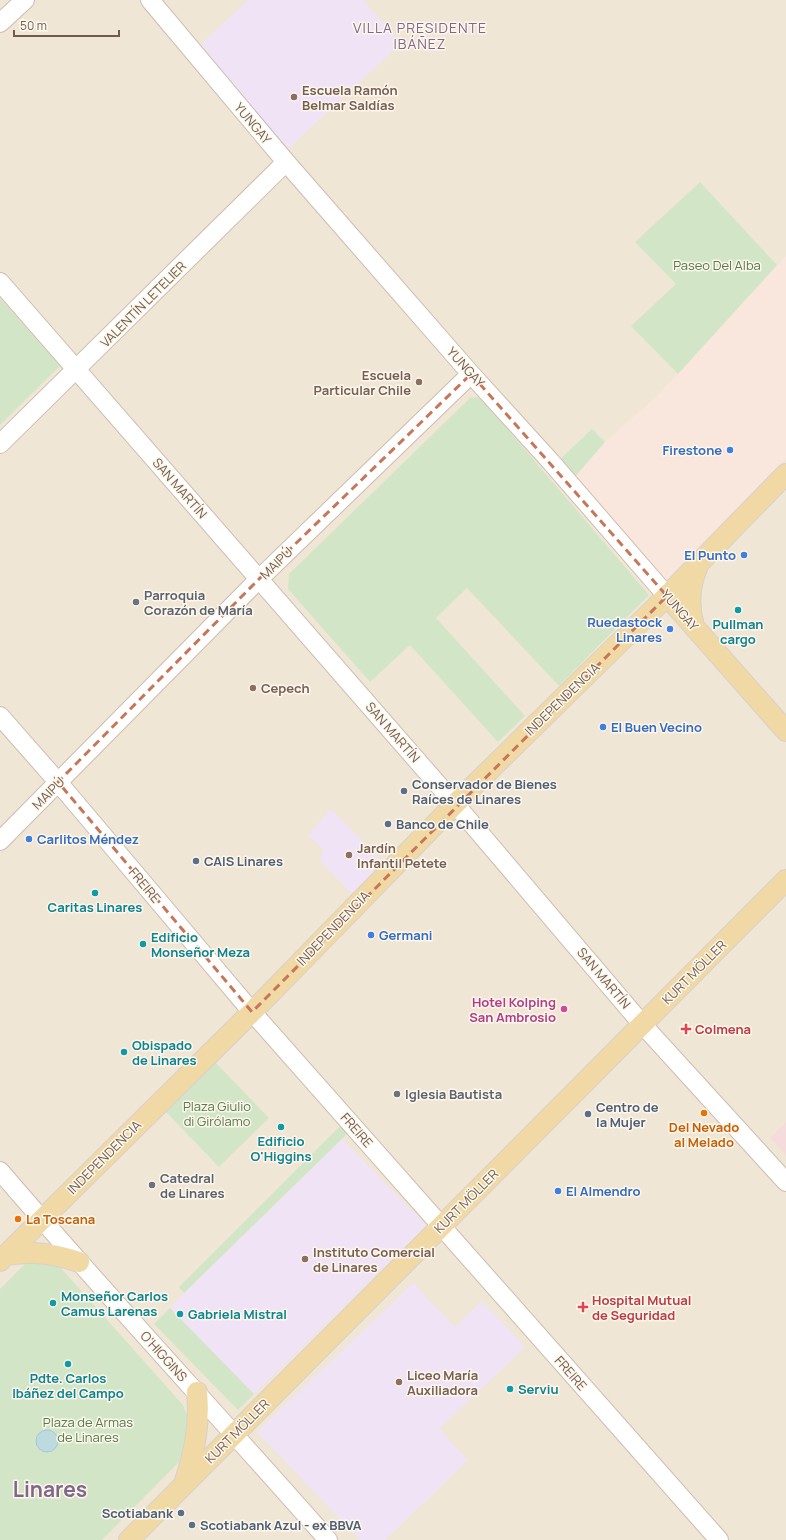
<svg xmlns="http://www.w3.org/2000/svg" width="786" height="1540" viewBox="0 0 786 1540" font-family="Manrope,sans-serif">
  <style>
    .residential { fill: #f0e6d6 }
    .commercial { fill: #f9e6dc }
    .education { fill: #f0e3f6 }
    .medical { fill: #f6dbdd }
    .green { fill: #d2e6c7 }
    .water { fill: #bddae1; stroke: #a5c8d2 }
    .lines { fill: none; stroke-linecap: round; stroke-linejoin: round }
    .secondary-casing { stroke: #cdbcac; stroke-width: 20 }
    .primary-casing { stroke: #d7d1cd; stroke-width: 22 }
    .secondary { stroke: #fff; stroke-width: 18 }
    .primary { stroke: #f1d9a6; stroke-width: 20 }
    .marked { fill: none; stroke: #c77657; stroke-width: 3; stroke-dasharray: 8 5; stroke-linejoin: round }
    .education-dot { fill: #8d6e63; stroke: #fdf7ec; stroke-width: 1.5 }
    .shop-dot { fill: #3f7fe0; stroke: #fdf7ec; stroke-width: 1.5 }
    .worship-dot { fill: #6b7280; stroke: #fdf7ec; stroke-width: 1.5 }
    .culture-dot { fill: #0f9aa8; stroke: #fdf7ec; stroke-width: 1.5 }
    .service-dot { fill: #5c6f8a; stroke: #fdf7ec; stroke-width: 1.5 }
    .hotel-dot { fill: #d1479c; stroke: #fdf7ec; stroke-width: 1.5 }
    .health-dot { fill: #e0444e; stroke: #fdf7ec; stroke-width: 1.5 }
    .food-dot { fill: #e8710a; stroke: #fdf7ec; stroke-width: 1.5 }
    .labels { text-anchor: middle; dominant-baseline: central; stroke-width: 3; stroke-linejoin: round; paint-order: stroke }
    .education-label { font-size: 13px; font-weight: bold; fill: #785e54; stroke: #fdf7ec; text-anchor: start }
    .street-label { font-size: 13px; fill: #705c4e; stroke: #fdf7ec }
    .park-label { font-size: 13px; fill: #567a4a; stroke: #fdf7ec }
    .shop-label { font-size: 13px; font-weight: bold; fill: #366cbe; stroke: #fdf7ec; text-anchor: start }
    .worship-label { font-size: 13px; font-weight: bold; fill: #5b616d; stroke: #fdf7ec; text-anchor: start }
    .culture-label { font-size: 13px; font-weight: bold; fill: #0d838f; stroke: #fdf7ec; text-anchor: start }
    .service-label { font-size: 13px; font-weight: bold; fill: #4e5e75; stroke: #fdf7ec; text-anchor: start }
    .hotel-label { font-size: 13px; font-weight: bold; fill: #b23c85; stroke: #fdf7ec; text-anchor: end }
    .health-label { font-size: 13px; font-weight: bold; fill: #be3a42; stroke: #fdf7ec; text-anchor: start }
    .food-label { font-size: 13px; font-weight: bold; fill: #c56008; stroke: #fdf7ec }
    .neighbourhood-label { font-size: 14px; letter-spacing: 1px; fill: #81668c; stroke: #fdf7ec }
    .town-label { font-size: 21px; font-weight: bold; fill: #81668c; stroke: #fdf7ec }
  </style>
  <rect width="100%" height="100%" fill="#faf3e7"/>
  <path class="residential" d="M0,0H786V1540H0Z"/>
  <path class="commercial" d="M786,256V458L664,582L573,479L605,442L658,395Z"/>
  <path class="education" d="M248,0H363L401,43L288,149L200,45Z
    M331,809L384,863L353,895L320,861L323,849L308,835Z
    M342,1139L426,1225L254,1394L170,1308L184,1293Z
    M413,1283L455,1327L482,1301L525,1347L439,1429L468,1460L385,1540H360L257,1432Z"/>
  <path class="medical" d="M786,1122V1155L770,1138Z"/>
  <path class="green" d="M700,182L777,265L678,374L631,326L676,284L635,242Z
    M0,298L60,366L0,425Z
    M471,397L481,398L649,595L559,686L467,588L436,618L525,716L498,742L410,645L370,682L288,589L289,574Z
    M592,429L605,442L573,479L558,461Z
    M214,1061L269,1118L219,1167L164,1110Z
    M344,1122L351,1130L184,1293L179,1287Z
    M34,1262L52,1264L60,1267L183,1405L187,1415L189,1427L181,1460L102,1540H0V1289L25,1264Z
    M170,1308L254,1394L238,1410L154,1324Z"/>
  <path class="water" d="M36 1441a11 11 0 1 1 22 0a11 11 0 1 1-22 0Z"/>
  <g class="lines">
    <defs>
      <path id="secondary" d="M150,0L286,162L471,374L551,462L667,596
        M0,23L25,0
        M0,282L455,804L642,1024L786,1182
        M0,444L286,162
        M0,716L58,782L252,1012L719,1540
        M0,841L259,579L471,374
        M0,1171C107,1296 219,1416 328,1540"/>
      <path id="primary" d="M667,596L786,731
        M694,626C688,605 689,586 698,566
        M6,1255C34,1251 52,1253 79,1262
        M0,1261L252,1012L455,804L667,596L786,474
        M185,1481C195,1452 200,1423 197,1392
        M129,1540L786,880"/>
    </defs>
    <use href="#secondary" class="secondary-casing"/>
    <use href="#primary" class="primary-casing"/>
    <use href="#secondary" class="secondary"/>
    <use href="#primary" class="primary"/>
  </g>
  <path class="marked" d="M471,374L667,596L252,1012L58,782L259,579Z"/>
  <g class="education-dot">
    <circle cx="294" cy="97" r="4"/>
    <circle cx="419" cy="382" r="4"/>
    <circle cx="253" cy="688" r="4"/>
    <circle cx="349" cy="855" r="4"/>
    <circle cx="305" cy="1259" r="4"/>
    <circle cx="399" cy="1382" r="4"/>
  </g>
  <g class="shop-dot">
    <circle cx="730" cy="450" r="4"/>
    <circle cx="744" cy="555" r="4"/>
    <circle cx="670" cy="629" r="4"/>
    <circle cx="603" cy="727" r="4"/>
    <circle cx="29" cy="839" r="4"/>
    <circle cx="371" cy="935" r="4"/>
    <circle cx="558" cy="1191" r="4"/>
  </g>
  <g class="worship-dot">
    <circle cx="136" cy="602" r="4"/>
    <circle cx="397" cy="1094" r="4"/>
    <circle cx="152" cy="1185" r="4"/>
  </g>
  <g class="culture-dot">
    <circle cx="738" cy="610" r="4"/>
    <circle cx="95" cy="893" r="4"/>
    <circle cx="143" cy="944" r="4"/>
    <circle cx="124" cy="1052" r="4"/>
    <circle cx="281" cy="1127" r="4"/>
    <circle cx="53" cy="1303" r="4"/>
    <circle cx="180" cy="1314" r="4"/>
    <circle cx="68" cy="1364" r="4"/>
    <circle cx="510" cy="1389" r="4"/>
  </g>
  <g class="service-dot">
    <circle cx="404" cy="791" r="4"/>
    <circle cx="388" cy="824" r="4"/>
    <circle cx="196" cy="861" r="4"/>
    <circle cx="588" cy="1114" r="4"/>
    <circle cx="181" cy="1513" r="4"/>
    <circle cx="192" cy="1525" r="4"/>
  </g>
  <circle class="hotel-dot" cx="564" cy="1009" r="4"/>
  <g class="health-dot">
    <path d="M684 1023h4v4h4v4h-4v4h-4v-4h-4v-4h4z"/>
    <path d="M581 1301h4v4h4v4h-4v4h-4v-4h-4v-4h4z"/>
  </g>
  <g class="food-dot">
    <circle cx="704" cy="1113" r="4"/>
    <circle cx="18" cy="1219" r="4"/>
  </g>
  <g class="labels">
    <g class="education-label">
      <text x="302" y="90">Escuela Ramón<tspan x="302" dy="15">Belmar Saldías</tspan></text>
      <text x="411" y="375" text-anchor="end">Escuela<tspan x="411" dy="15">Particular Chile</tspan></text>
      <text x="261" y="688">Cepech</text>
      <text x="357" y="848">Jardín<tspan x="357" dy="15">Infantil Petete</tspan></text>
      <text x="313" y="1252">Instituto Comercial<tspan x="313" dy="15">de Linares</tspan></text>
      <text x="407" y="1375">Liceo María<tspan x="407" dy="15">Auxiliadora</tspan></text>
    </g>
    <g class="street-label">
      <text transform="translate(253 123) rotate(50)">YUNGAY</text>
      <text transform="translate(143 304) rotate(-45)">VALENTÍN LETELIER</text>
      <text transform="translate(466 367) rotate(48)">YUNGAY</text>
      <text transform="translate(180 488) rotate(49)">SAN MARTÍN</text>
      <text transform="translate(276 563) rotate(-44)">MAIPÚ</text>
      <text transform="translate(680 610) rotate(49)">YUNGAY</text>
      <text transform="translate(562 699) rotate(-44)">INDEPENDENCIA</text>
      <text transform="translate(393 732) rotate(49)">SAN MARTÍN</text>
      <text transform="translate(48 793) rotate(-45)">MAIPÚ</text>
      <text transform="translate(145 885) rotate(50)">FREIRE</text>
      <text transform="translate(333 928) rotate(-46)">INDEPENDENCIA</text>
      <text transform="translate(694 972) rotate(-45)">KURT MÖLLER</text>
      <text transform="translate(604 978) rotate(50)">SAN MARTÍN</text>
      <text transform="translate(357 1130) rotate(49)">FREIRE</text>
      <text transform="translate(104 1157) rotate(-45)">INDEPENDENCIA</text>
      <text transform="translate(466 1201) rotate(-45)">KURT MÖLLER</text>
      <text transform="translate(164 1356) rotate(48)">O'HIGGINS</text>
      <text transform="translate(571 1373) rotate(49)">FREIRE</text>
      <text transform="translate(237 1431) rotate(-45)">KURT MÖLLER</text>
    </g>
    <g class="park-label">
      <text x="717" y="265">Paseo Del Alba</text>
      <text x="217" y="1106">Plaza Giulio<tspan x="217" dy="15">di Girólamo</tspan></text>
      <text x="88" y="1422">Plaza de Armas<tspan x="88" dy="15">de Linares</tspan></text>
    </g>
    <g class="shop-label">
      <text x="722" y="450" text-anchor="end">Firestone</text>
      <text x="736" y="555" text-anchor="end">El Punto</text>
      <text x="662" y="622" text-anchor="end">Ruedastock<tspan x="662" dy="15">Linares</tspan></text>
      <text x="611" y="727">El Buen Vecino</text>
      <text x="37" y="839">Carlitos Méndez</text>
      <text x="379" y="935">Germani</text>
      <text x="566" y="1191">El Almendro</text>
    </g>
    <g class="worship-label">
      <text x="144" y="595">Parroquia<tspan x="144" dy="15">Corazón de María</tspan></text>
      <text x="405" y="1094">Iglesia Bautista</text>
      <text x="160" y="1178">Catedral<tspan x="160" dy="15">de Linares</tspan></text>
    </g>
    <g class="culture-label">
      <text x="738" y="624" text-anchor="middle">Pullman<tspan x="738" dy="15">cargo</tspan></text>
      <text x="95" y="907" text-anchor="middle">Caritas Linares</text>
      <text x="151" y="937">Edificio<tspan x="151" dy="15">Monseñor Meza</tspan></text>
      <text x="132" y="1045">Obispado<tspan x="132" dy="15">de Linares</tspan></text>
      <text x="281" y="1141" text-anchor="middle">Edificio<tspan x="281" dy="15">O'Higgins</tspan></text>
      <text x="61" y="1296">Monseñor Carlos<tspan x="61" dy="15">Camus Larenas</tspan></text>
      <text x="188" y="1314">Gabriela Mistral</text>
      <text x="68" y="1378" text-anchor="middle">Pdte. Carlos<tspan x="68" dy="15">Ibáñez del Campo</tspan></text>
      <text x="518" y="1389">Serviu</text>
    </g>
    <g class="service-label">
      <text x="412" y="784">Conservador de Bienes<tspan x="412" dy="15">Raíces de Linares</tspan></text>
      <text x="396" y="824">Banco de Chile</text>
      <text x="204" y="861">CAIS Linares</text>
      <text x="596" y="1107">Centro de<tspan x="596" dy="15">la Mujer</tspan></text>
      <text x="173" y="1513" text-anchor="end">Scotiabank</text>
      <text x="200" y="1525">Scotiabank Azul - ex BBVA</text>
    </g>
    <g class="hotel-label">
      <text x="556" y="1002">Hotel Kolping<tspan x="556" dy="15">San Ambrosio</tspan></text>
    </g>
    <g class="health-label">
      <text x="695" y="1029">Colmena</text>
      <text x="592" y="1300">Hospital Mutual<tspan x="592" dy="15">de Seguridad</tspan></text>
    </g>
    <g class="food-label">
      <text x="704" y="1127">Del Nevado<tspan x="704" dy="15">al Melado</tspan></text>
      <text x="26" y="1219" text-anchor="start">La Toscana</text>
    </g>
    <g class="neighbourhood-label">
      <text x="420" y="27">VILLA PRESIDENTE<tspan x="420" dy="16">IBÁÑEZ</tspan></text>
    </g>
    <g class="town-label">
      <text x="50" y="1489">Linares</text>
    </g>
  </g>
  <path d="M14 30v6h105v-6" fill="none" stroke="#705c4e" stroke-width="2"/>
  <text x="20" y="30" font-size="12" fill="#705c4e" stroke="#fdf7ec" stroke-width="3" paint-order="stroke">50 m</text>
</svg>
